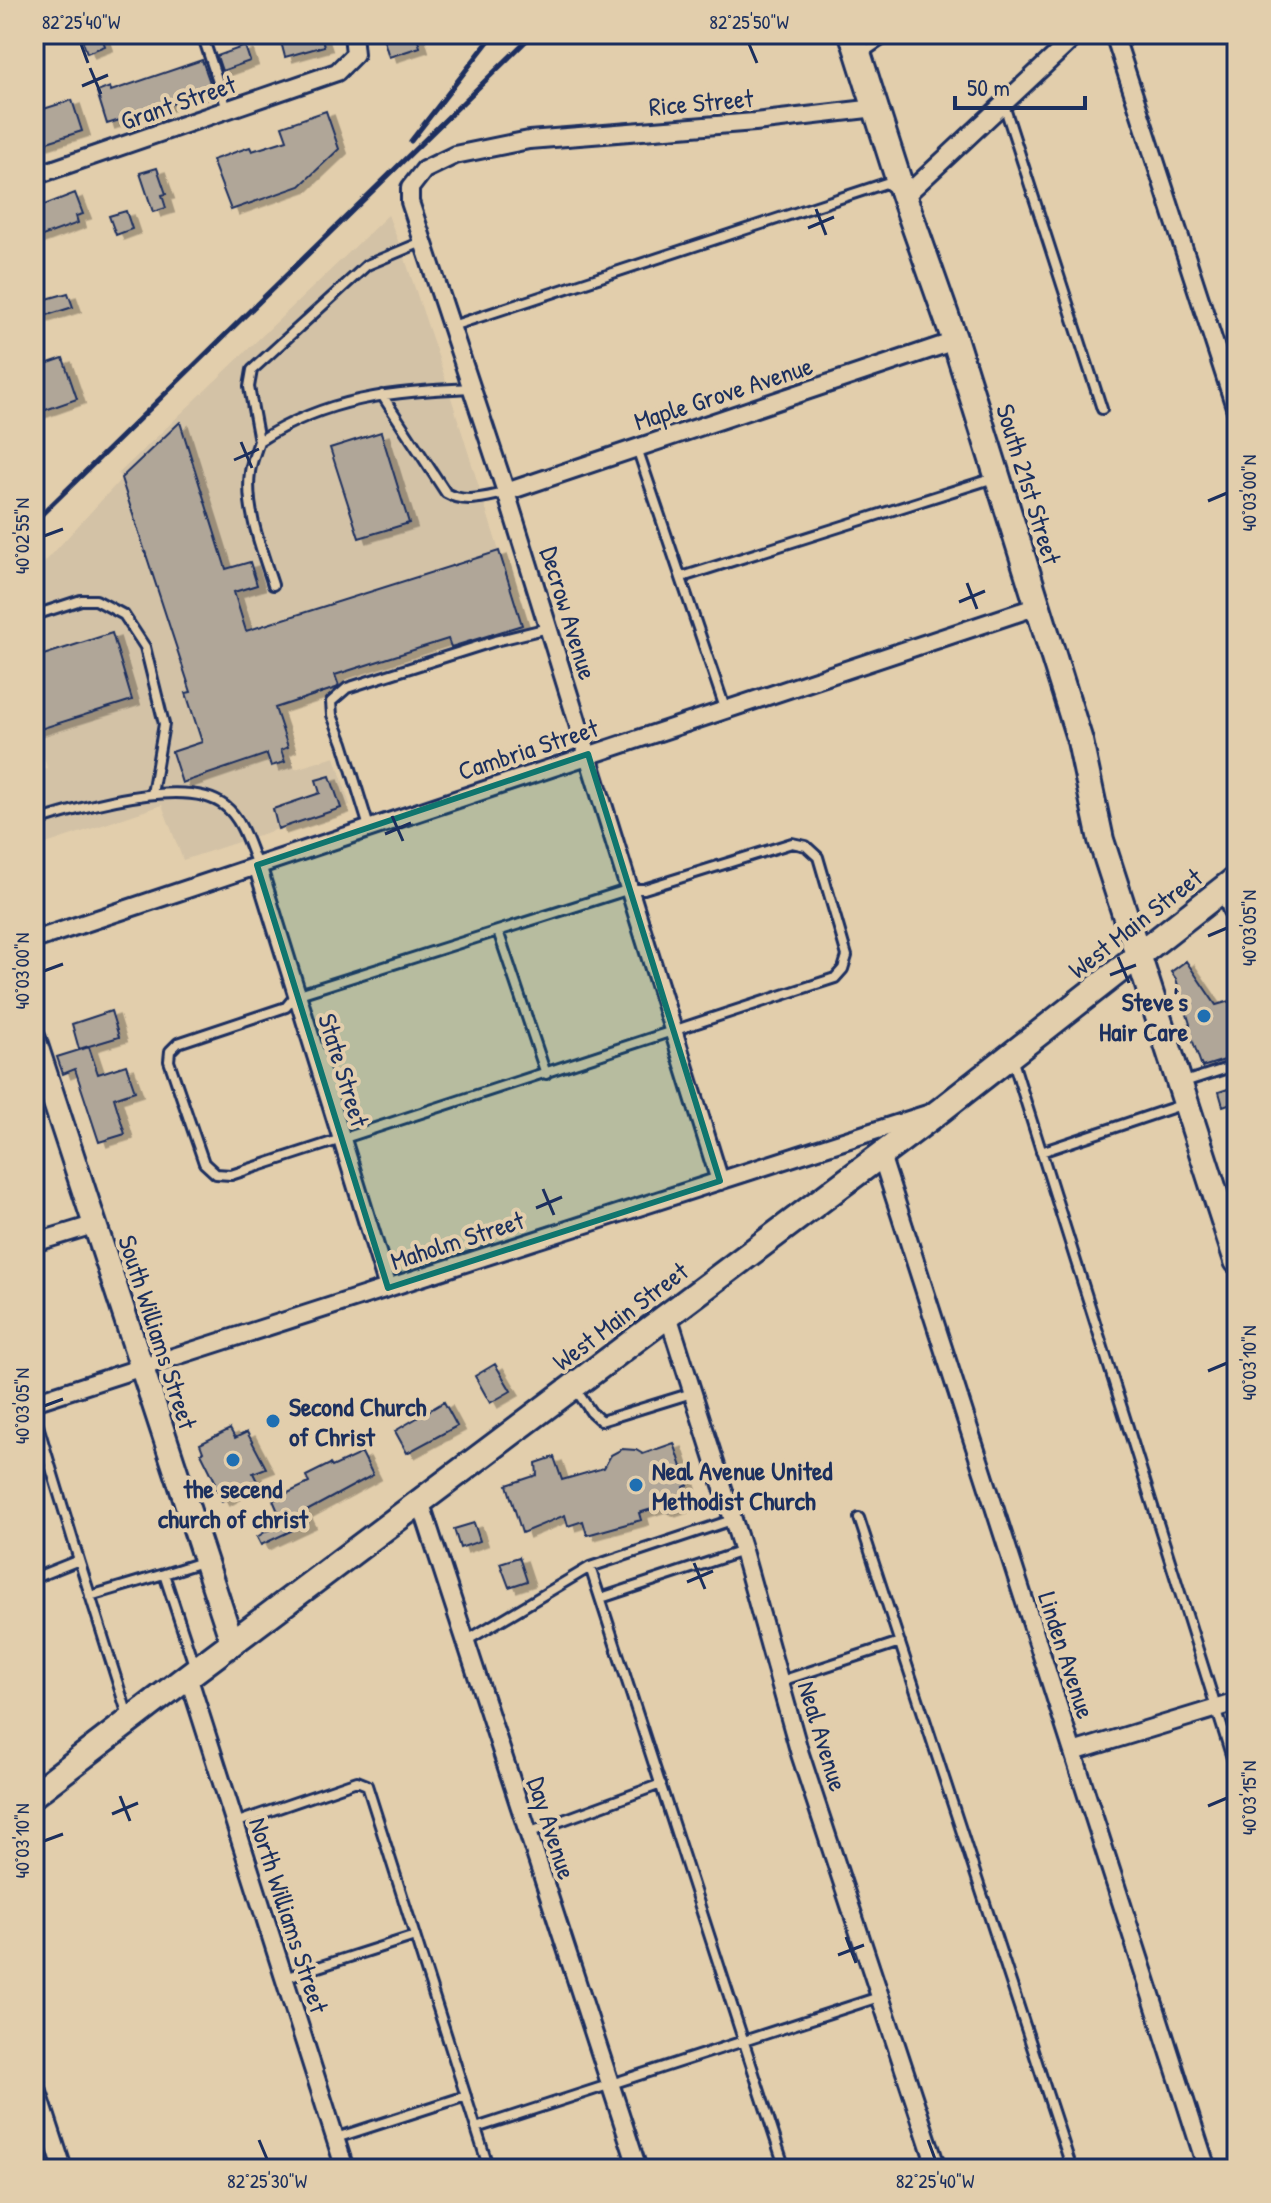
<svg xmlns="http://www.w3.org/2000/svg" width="1271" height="2203" viewBox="0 0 1271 2203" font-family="'Patrick Hand',sans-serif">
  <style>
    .built { fill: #d3c2a6 }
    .building { fill: #b0a698; stroke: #1b2f5e; stroke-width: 2; filter: url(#shadow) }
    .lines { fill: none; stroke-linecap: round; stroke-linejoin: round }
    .service-casing { stroke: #1b2f5e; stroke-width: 14 }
    .minor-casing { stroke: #1b2f5e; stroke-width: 22 }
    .tertiary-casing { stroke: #1b2f5e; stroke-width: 28 }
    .secondary-casing { stroke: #1b2f5e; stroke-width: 30 }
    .service { stroke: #e2ceac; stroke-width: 8 }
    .minor { stroke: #e2ceac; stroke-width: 16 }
    .tertiary { stroke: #e2ceac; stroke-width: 22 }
    .secondary { stroke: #e2ceac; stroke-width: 24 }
    .rail { stroke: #1b2f5e; stroke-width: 5 }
    .marked { fill: #0f766e; fill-opacity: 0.2; stroke: #0f766e; stroke-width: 6; stroke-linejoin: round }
    .ticks { fill: none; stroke: #1b2f5e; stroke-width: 3 }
    .poi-dot { fill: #1f6fb2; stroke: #e2ceac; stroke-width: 3 }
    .labels { text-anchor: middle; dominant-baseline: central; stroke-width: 8; stroke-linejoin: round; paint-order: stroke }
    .street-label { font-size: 26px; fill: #1b2f5e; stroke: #e2ceac }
    .poi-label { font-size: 26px; font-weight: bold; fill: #1b2f5e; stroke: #e2ceac; text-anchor: start }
    .neatline { fill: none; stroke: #1b2f5e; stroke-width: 3 }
    .ticks-label { font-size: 20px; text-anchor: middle; fill: #1b2f5e }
  </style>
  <defs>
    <filter id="shadow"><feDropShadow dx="8" dy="4.5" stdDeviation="0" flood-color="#0004"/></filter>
  </defs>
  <rect width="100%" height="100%" fill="#e2ceac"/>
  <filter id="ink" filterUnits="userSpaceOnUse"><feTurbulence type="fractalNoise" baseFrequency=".0125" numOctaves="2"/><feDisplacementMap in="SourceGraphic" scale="16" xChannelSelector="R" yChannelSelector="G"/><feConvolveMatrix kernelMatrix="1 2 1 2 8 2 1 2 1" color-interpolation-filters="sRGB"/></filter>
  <g filter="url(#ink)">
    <path class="built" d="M388,215L405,259L439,359L499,551L246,631L234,592L256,585L250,563L226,569L180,423L126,473L127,477L121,479L191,692L187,693L202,742L172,752L182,782L267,754L271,766L285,762L281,750L288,747L295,769L335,757L350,805L341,808L330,776L317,780L320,793L273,809L278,829L183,860L162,805L34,848V772L47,768L36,730L132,700L112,633L34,658V574L121,479L118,474Z"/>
    <path class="building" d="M80,34H101L105,46L87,53Z
      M308,34H320L324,46L285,57L281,42Z
      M382,34H416L420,47L389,57Z
      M245,46L250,61L222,71L217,56Z
      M202,60L213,91L107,124L97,92L110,87L111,91Z
      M72,100L82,131L41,144L34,121V112Z
      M326,111L339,149L300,186L231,210L212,160L250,147L252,151L287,140L282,126Z
      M157,168L166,194L162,195L166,208L153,212L140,173Z
      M75,193L83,214L76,216L78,223L37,238L34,228V209Z
      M126,211L132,229L116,235L109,216Z
      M68,293L73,307L41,317L36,302Z
      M63,358L77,399L34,414V368Z
      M180,422L226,569L250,562L257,585L234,592L246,631L499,551L522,625L451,647L448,639L335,675L339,686L336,688L275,708L288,747L281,750L285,762L271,766L267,754L182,783L172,752L202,742L186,693L191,692L121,478Z
      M381,432L409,523L359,538L330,448Z
      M112,633L132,700L34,731V658Z
      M330,776L341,808L278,829L273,809L320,793L316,780Z
      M1186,961L1216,1005L1237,999V1052L1230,1054L1231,1058L1202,1067L1187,1025L1190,1024L1176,979L1171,972Z
      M111,1011L119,1037L79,1049L72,1024Z
      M89,1047L98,1074L126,1065L135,1091L114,1098L125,1134L99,1142L75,1069L63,1074L57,1057Z
      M1237,1086V1101L1223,1106L1219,1092Z
      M495,1364L511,1391L490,1403L475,1376Z
      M444,1402L457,1426L407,1453L395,1431Z
      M230,1429L235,1438L247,1432L266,1468L253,1473L257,1481L222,1501L212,1483L215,1481L201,1453L203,1452L200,1444Z
      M674,1443L688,1485L684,1487L687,1496L680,1508L668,1512L658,1507L639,1513L641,1520L587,1535L583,1521L568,1526L565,1515L522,1533L507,1485L537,1475L536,1463L554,1457L562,1480L604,1468L611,1455L622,1449L636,1450L643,1454Z
      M362,1453L373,1475L303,1513L308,1523L261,1545L257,1537L282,1521L273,1500L309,1483L306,1476L330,1464L332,1467Z
      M474,1523L480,1541L460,1548L454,1529Z
      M519,1557L527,1581L509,1587L500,1563Z"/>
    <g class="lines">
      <defs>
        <path id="service" d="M202,34L227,109
          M863,53L891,34
          M1004,105L1102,409
          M449,327L886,183L894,189
          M382,395L446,493C465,504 485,497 505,493
          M259,441L249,387L252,370L367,265L422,242
          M637,448L726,711
          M682,577L994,478
          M273,585C262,551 245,509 250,472C251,462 256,451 259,441C328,397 391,392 470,388
          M38,614L81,600H96L124,615L145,647L164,724L152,794
          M34,822C78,808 186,775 225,806C242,819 249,846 257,865
          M369,827L343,743L332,715L331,702L347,688L495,641L548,628
          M792,843L806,846L818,857L847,956L843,969L835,978L231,1175L216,1174L204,1163L169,1061L170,1051L178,1043L286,1007L296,995L630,889H644Z
          M1222,895L1228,912
          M498,931L546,1074
          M1012,1058L1237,1774
          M1181,1083L1237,1065
          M1041,1152L1184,1104
          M574,1387L591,1412L601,1421L692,1393
          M34,1412L79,1560L34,1578
          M859,1518L1072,2169
          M79,1560L129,1719
          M590,1567L785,2169
          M164,1574L205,1561
          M90,1596L164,1574L194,1665
          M601,1598L743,1551
          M466,1641L590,1567L732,1520
          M781,1681L900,1642
          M235,1823L357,1781L367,1785L489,2169
          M528,1833L661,1784
          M284,1978L415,1936
          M476,2128L879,1997
          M336,2138L466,2096"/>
        <path id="minor" d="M1114,34L1237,413
          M34,176L337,72L355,54L353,34
          M904,197L1078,34
          M506,492L955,341
          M257,865L388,1288
          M34,940L1038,606
          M881,1155L1207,2169
          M720,1181L506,492L410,202V188L424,170L455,155L529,140L755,122L876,108
          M34,1243L93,1225
          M668,1315L743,1551L800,1754L937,2169
          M34,1402L927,1114
          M420,1501L638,2169
          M188,1676L345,2169
          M1073,1752L1237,1702
          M34,2080L63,2169"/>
        <path id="tertiary" d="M34,1039L232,1642"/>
        <path id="secondary" d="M852,34L904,197L955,341L1080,741L1101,840L1237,1261
          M34,1794L188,1676L941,1110L1237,878"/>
      </defs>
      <use href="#service" class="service-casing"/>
      <use href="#minor" class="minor-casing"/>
      <use href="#tertiary" class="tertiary-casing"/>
      <use href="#secondary" class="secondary-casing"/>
      <use href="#service" class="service"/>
      <use href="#minor" class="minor"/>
      <use href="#tertiary" class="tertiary"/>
      <use href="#secondary" class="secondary"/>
      <path class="rail" d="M411,141L494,34
        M34,522L533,34"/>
    </g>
  </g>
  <path class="marked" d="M588,754L720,1181L388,1288L257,865Z"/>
  <path class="ticks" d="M81,44L88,63M749,44L757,63M90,68L101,94M82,86L108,75M816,209L826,235M808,228L834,217M241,442L252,468M234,460L259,449M1208,501L1227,493M44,536L63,529M967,583L977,609M959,602L985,591M392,816L403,841M385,834L411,823M1208,936L1227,928M1118,957L1129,983M44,971L63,964M1110,975L1136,965M543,1189L554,1215M536,1208L562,1197M1208,1371L1227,1363M44,1406L63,1399M694,1563L705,1589M687,1582L713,1571M120,1796L130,1821M1208,1806L1227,1798M112,1814L138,1803M44,1841L63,1834M846,1937L856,1963M838,1955L864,1945M259,2140L267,2159M928,2140L935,2159"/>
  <g class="poi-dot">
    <circle cx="1204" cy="1016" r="8"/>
    <circle cx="273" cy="1421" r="8"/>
    <circle cx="233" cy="1460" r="8"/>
    <circle cx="636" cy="1485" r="8"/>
  </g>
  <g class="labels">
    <g class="street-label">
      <text transform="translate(178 102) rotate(-19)">Grant Street</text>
      <text transform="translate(701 102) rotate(-5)">Rice Street</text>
      <text transform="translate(723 393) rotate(-18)">Maple Grove Avenue</text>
      <text transform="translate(1029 484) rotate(73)">South 21st Street</text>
      <text transform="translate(569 613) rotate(73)">Decrow Avenue</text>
      <text transform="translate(528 749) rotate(-18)">Cambria Street</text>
      <text transform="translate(1135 923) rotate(-38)">West Main Street</text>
      <text transform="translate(344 1070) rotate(73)">State Street</text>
      <text transform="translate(457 1240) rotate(-18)">Maholm Street</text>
      <text transform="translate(620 1316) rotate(-37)">West Main Street</text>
      <text transform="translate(158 1332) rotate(72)">South Williams Street</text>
      <text transform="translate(1067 1655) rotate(72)">Linden Avenue</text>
      <text transform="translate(823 1736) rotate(73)">Neal Avenue</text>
      <text transform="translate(552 1828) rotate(72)">Day Avenue</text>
      <text transform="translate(289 1915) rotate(72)">North Williams Street</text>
    </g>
    <g class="poi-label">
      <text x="1188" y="1001" text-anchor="end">Steve's<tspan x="1188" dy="30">Hair Care</tspan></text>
      <text x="289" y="1406">Second Church<tspan x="289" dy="30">of Christ</tspan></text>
      <text x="652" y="1470">Neal Avenue United<tspan x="652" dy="30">Methodist Church</tspan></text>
      <text x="233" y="1488" text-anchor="middle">the secend<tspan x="233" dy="30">church of christ</tspan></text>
    </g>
  </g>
  <rect width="1271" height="2203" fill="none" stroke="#e2ceac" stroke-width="88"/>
  <path d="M955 96v12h130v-12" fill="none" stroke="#1b2f5e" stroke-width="4"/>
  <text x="967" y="96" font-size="24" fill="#1b2f5e" stroke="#e2ceac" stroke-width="6" paint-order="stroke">50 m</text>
  <rect x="44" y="44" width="1183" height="2115" class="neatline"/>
  <g class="ticks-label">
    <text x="81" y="29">82°25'40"W</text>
    <text x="749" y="29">82°25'50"W</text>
    <text transform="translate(1249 493) rotate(-90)" y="7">40°03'00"N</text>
    <text transform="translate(22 536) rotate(-90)" y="7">40°02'55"N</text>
    <text transform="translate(1249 928) rotate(-90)" y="7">40°03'05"N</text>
    <text transform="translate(22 971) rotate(-90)" y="7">40°03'00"N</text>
    <text transform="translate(1249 1363) rotate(-90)" y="7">40°03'10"N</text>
    <text transform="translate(22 1406) rotate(-90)" y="7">40°03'05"N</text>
    <text transform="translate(1249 1798) rotate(-90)" y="7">40°03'15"N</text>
    <text transform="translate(22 1841) rotate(-90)" y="7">40°03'10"N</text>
    <text x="267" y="2188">82°25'30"W</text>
    <text x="935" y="2188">82°25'40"W</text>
  </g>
</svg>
